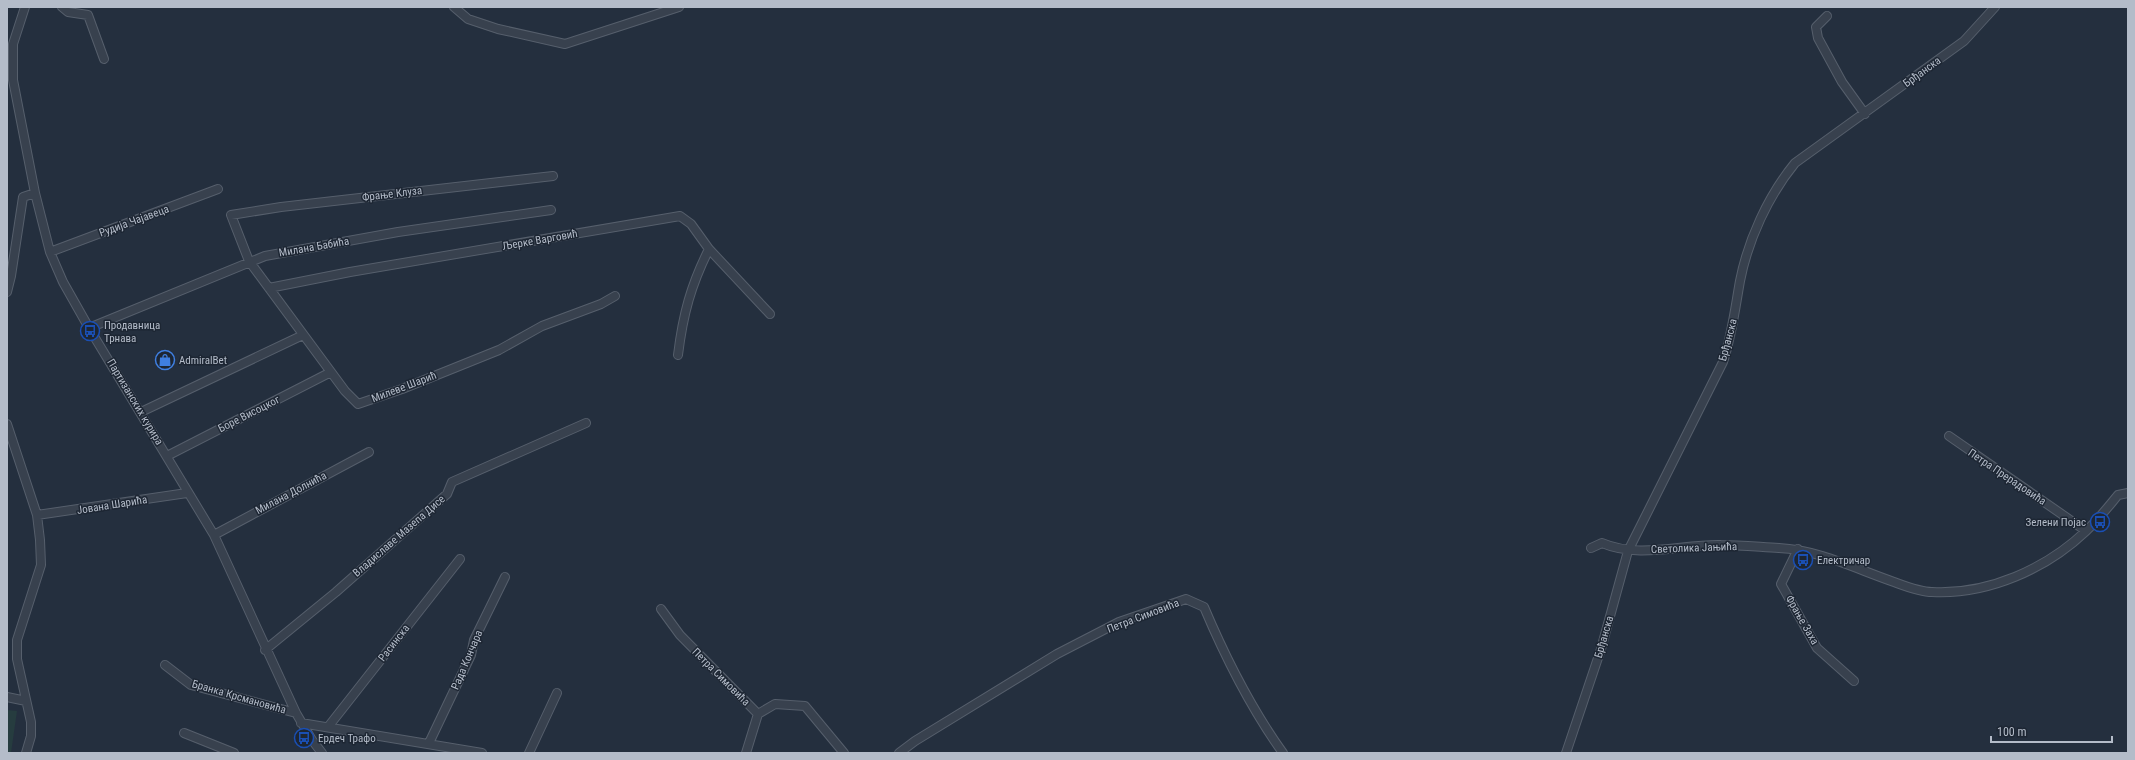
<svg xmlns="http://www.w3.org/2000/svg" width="2135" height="760" viewBox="0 0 2135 760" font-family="'Roboto Condensed',sans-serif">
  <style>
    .green { fill: #263c3f }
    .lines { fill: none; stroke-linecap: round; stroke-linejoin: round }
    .minor-casing { stroke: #565f6c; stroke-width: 10 }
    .minor { stroke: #38414e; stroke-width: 8 }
    .labels { text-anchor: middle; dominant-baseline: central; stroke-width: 3; stroke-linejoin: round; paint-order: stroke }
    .street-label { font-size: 11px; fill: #b4bcc9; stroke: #1d2633 }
    .poi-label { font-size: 11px; fill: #b4bcc9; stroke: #1d2633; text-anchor: start }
  </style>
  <rect width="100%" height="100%" fill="#242f3e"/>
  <path class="green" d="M7,710L17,711L11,753H7Z"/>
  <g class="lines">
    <defs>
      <path id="minor" d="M25,7L13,44V80L35,193L50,252L63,282L89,328L214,535L296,713L312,740L322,753
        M62,7L68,12L88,15L104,59
        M454,7L468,19L498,29L565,44L679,7
        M1827,16L1816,27L1818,38L1842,82L1865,114
        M553,176L281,207L231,215L249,261L345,391L358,404L402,389L499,350L542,326L601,304L615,296
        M50,252L218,189
        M269,288L350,272L680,216L691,224L709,249L770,314
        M7,292L11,276L23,197L35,193
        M89,328L265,256L398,232L551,210
        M678,355C683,314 691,285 709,249
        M141,412L303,335
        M7,424L37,515L40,540L41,565L17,640V659L31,722V736L26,753
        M1949,436L2086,531
        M167,456L331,372
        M37,515L187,493
        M214,535L369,452
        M1591,548L1602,543C1639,559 1682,544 1721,545C1740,545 1760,547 1779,548C1819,550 1856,569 1894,582C1905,586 1920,592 1932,592C1988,595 2046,569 2086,531C2098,520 2108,507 2118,495L2128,493
        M1798,549L1781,584L1817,648L1854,681
        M661,609L680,635L758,714L775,704L805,706L844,753
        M265,650L336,592L447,494L452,482L586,423
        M165,665L191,685L296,713
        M7,697L26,701
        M301,723L482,753
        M328,727L460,559
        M184,733L234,753
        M429,743L471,655L474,640L505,577
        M529,753L557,693
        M746,753L758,714
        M899,753L915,741L1057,654L1119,622L1186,599L1204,607C1226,659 1250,707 1283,753
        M1566,753L1601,649L1628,551L1723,362C1732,335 1735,309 1740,281C1748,240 1768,196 1795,163L1964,41L1995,7"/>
    </defs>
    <use href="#minor" class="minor-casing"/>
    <use href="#minor" class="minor"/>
  </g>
  <defs>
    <symbol id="bus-ring" viewBox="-11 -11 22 22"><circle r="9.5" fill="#1d2633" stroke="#1a4fb4" stroke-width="1.5"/><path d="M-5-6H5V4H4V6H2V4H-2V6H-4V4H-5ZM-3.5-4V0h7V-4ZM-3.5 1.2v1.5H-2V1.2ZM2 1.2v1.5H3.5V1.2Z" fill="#1a4fb4"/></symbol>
    <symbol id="shop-ring" viewBox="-11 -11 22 22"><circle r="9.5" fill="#1d2633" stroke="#3f7fe0" stroke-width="1.5"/><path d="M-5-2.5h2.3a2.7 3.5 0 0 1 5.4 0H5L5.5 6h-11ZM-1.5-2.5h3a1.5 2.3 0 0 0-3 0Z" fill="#3f7fe0"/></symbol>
  </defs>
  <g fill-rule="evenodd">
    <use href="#bus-ring" x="79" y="320" width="22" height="22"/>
    <use href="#shop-ring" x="154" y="349" width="22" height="22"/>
    <use href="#bus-ring" x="2089" y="511" width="22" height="22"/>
    <use href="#bus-ring" x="1792" y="549" width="22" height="22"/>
    <use href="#bus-ring" x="293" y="727" width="22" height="22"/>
  </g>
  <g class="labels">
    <g class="street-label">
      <text transform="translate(1922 72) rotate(-36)">Брђанска</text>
      <text transform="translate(392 194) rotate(-7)">Фрање Клуза</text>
      <text transform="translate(134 221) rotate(-20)">Рудија Чајавеца</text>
      <text transform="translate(540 240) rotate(-10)">Љерке Варговић</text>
      <text transform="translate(314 247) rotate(-10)">Милана Бабића</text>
      <text transform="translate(1728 340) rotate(-75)">Брђанска</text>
      <text transform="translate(404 387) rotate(-21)">Милеве Шарић</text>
      <text transform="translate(135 402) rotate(59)">Партизанских курира</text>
      <text transform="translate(249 414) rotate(-27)">Боре Висоцког</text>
      <text transform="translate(2007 477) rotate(34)">Петра Прерадовића</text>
      <text transform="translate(291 493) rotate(-28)">Милана Долнића</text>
      <text transform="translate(112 505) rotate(-9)">Јована Шарића</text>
      <text transform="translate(399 536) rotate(-41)">Владиславе Мазепа Дисе</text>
      <text transform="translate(1694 548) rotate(-2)">Светолика Јањића</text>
      <text transform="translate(1143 616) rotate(-21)">Петра Симовића</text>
      <text transform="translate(1802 620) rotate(60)">Фрање Заха</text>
      <text transform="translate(1604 637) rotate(-74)">Брђанска</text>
      <text transform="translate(394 643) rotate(-52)">Расинска</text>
      <text transform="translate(467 660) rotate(-67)">Рада Кончара</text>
      <text transform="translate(721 677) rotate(45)">Петра Симовића</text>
      <text transform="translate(239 697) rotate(16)">Бранка Крсмановића</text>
    </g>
    <g class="poi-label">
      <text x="104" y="325">Продавница<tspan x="104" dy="13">Трнава</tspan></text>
      <text x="179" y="360">AdmiralBet</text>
      <text x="2086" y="522" text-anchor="end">Зелени Појас</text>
      <text x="1817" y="560">Електричар</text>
      <text x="318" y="738">Ердеч Трафо</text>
    </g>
  </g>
  <rect width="2135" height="760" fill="none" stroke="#b4bcc9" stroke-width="16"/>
  <path d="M1991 736v6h121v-6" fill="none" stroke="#b4bcc9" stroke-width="2"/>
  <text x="1997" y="736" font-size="12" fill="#b4bcc9" stroke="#1d2633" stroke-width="3" paint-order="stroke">100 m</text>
</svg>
